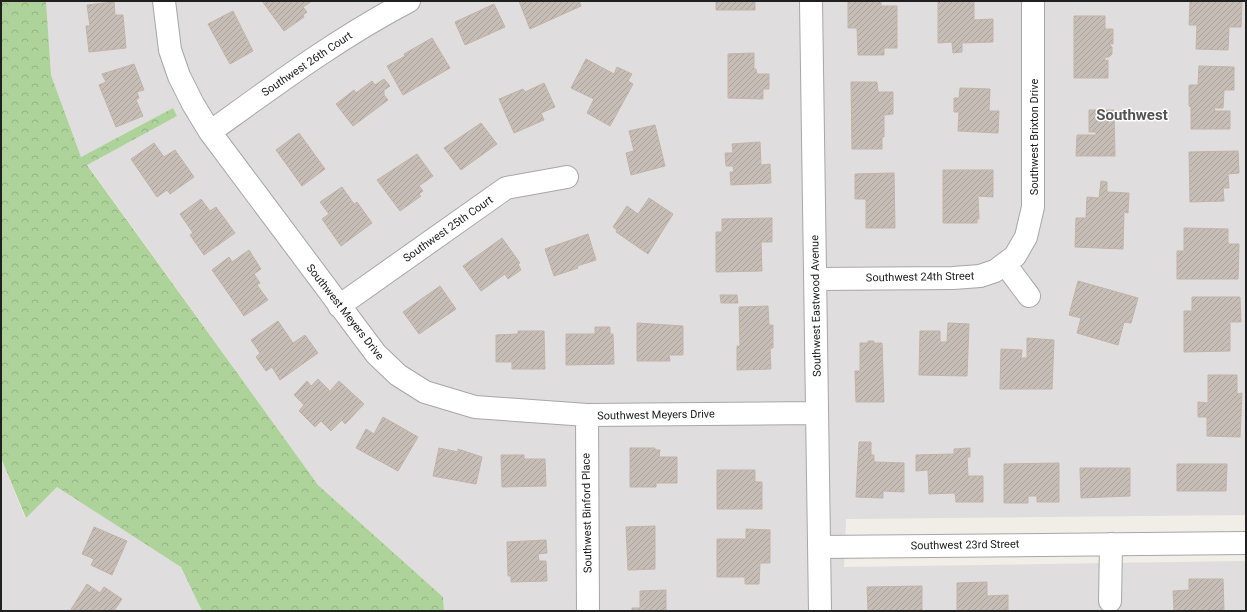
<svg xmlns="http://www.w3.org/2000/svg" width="1247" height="612" viewBox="0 0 1247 612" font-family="Roboto,sans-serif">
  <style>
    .residential { fill: #dfdddd }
    .forest { fill: url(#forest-crowns) }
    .building { fill: url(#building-hatch); stroke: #c3b3a8 }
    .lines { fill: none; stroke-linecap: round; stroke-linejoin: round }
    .street-casing { stroke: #a7a7a7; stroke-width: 24 }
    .street { stroke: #fff; stroke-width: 22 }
    .labels { text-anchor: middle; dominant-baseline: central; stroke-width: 3; stroke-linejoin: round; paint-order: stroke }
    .street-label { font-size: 11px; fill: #202020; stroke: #fff }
    .district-label { font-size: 15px; font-weight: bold; fill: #535353; stroke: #fff }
  </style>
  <defs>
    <pattern id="forest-crowns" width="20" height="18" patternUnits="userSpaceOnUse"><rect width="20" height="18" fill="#add29a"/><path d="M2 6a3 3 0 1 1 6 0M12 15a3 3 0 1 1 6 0" fill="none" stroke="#95b484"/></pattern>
    <pattern id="building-hatch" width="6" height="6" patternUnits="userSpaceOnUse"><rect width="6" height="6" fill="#c6bdb6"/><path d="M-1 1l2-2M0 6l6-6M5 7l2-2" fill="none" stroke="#aaa29c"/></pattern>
  </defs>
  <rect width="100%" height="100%" fill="#f1ede7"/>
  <path class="residential" d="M46,1H1246V515L846,519L844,567L1246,561V611H444L443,597L318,485L87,164L177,116L173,108L81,157L51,75Z
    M1,458L25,518L57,487L182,567L202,611H1Z"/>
  <path class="forest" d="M1,1H46L51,75L81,157L173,108L177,116L87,165L318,485L443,597L444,611H202L181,567L57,487L26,518L1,458Z"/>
  <path class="building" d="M262,1H312L303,7L307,12L303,15L304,17L284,31Z
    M519,1H579L581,6L530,29Z
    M716,1H755V10H716Z
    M848,1H881V6H897V48H884V55H858L857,28H848Z
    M938,1H974V20L993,19V42L962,43V52L953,53L952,42L938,43Z
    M1190,1H1242L1241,27H1229L1228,50L1196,49L1197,25H1189Z
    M114,2L115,15H123L126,48L89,52L86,26H90L87,5Z
    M494,4L505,27L465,45L455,22Z
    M233,11L253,51L230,64L208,24Z
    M1074,16H1105V29H1113V44H1109L1112,47V54L1109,57H1105V61L1108,60V78H1074Z
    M432,38L450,68L403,95L387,66L405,56L404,54Z
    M754,53V69H756L757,74H769V89H763V99L728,98V54Z
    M586,59L614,74L617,67L632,74L628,81L633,84L610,126L587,113L594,99L571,88Z
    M134,64L144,90L137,92L139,98L136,100L143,116L116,127L99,85L106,82L102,74Z
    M1199,66L1234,67V90H1224L1223,108H1214L1215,111H1230V129H1191V107L1189,106V85H1198Z
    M384,79L390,86L384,90V95L388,100L353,126L336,104L354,90L356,93L372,81L375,85Z
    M851,82H877L878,92H893V114L884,115V137H882V149H852Z
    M544,83L555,107L541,113L544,120L514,133L499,99L523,89L525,92Z
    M960,88L990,89L989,111H999L998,133L958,131L959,112H954V98H959Z
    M1089,110H1114L1115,156H1076L1077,135H1096V132H1089Z
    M481,123L497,144L461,170L444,148Z
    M655,125L665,166L631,175L626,153L634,151L629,131Z
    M299,133L325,169L302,186L276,150Z
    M760,142L761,165L770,164L771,183L731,185L730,172H734L733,166H726L725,153H733L732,144Z
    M154,143L164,157L175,150L194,177L170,194L167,190L157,197L131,159Z
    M1238,151L1239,173L1228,174L1229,188H1223L1224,201L1190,202L1189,152Z
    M417,154L433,176L419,186L423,191L419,194L421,196L400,211L377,180Z
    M943,170H993V197L978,196L979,219H977V223H943Z
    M894,173L895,228H866V199H855V174Z
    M1101,181L1107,182V192L1129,193L1128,213L1124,212L1123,249L1075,247L1076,218H1086L1087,197L1099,198Z
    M342,187L354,204L357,202L372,223L341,246L322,219L329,214L320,202Z
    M649,198L673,214L648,254L616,232L617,230L613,227L627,206L638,214Z
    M201,199L210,211L216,207L235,233L204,255L190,235L193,233L180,214Z
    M772,218V242H761L762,271L716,272V232H722V219Z
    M1184,228L1228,229V244H1239L1238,279H1177V251H1184Z
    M588,234L596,260L577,266L578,268L554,276L545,249Z
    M502,238L520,263L518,264L521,270L508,279L505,274L481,291L463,266Z
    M249,250L261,269L254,274L260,283L257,285L268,300L244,316L212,270L229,257L232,262Z
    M1078,281L1138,298L1131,323L1124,322L1118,345L1077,333L1081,318L1069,315Z
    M440,286L456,309L419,334L403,312Z
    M720,295H737L738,303H721Z
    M1192,297H1240L1241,322H1230V351L1184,352V311H1192Z
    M768,306L769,325H773V348H770L771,369L737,370V346H740L739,307Z
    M278,321L293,343L305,335L318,353L280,380L272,367L266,371L256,357L260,353L251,340Z
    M637,323L683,326V355H669L670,361H637Z
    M948,323L969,324L967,376L919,375L920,331H940V342H947Z
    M595,327H610V334H613L614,364L566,365V334H595Z
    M518,331H544L545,369H512V362H496V335L518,334Z
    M1027,338L1054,340L1052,389H1000L1001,349L1022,350L1021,358H1027Z
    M868,341H874L873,343H882L884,402H856L855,371H860V343H868Z
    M1208,375H1237V394L1242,393L1240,437L1207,436V417H1198V402L1208,403Z
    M318,379L330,391L339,381L364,404L345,424L342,420L331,431L321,421L315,427L299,411L304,405L294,395L307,381L311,386Z
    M383,417L418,437L398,471L356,448L366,429L374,434Z
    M859,442H871V455H874V462L904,463V492L883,491V498L856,497Z
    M439,448L458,452V449L482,457L476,484L433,476Z
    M630,448H655V450H660L659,457H677V483H656V487H630Z
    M970,448V457H967L968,476H983V502H956L955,493L929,494L928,470L916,471V455L954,454V449Z
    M501,455H524V459H545L546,486L502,487Z
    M1059,463V502H1037V496H1028V503H1004V464Z
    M1177,464H1227L1226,491H1177Z
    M1080,468H1130V496L1081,498Z
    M717,470H755V482H762V509H717Z
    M655,526V569L628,570L626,527Z
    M94,527L127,541L112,575L91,565L94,559L82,554Z
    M746,529L770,530V563H760L759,584H745V577H717V539H746Z
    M546,540L547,553L538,554L539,561H546L547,581L511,582V576H508L507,542Z
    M1189,579H1223L1224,611H1174L1173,591L1189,590Z
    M987,582V596L1008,595V611H957V583Z
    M87,584L100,593L104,587L122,599L114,611H70Z
    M922,586V611H868L867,587Z
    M666,590V611H632V608H640V591Z"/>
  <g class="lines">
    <defs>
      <path id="street" d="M164,1L170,50L179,76L193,104L210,132L376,354L398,375L425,392L475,407L587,415L817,413
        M811,1L820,611
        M210,132C274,86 338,38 409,1
        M1005,264L1029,296
        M815,279L953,278L980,276L995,271L1015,256L1026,237L1033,207V1
        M339,306L506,188L567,177
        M587,415L588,611
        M819,547L1246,543
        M1110,601L1111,544"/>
    </defs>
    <use href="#street" class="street-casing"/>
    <use href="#street" class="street"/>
  </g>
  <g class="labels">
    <g class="street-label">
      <text transform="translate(307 64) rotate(-34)">Southwest 26th Court</text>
      <text transform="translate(1034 137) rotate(-90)">Southwest Brixton Drive</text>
      <text transform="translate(448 229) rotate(-35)">Southwest 25th Court</text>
      <text transform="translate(920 277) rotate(-1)">Southwest 24th Street</text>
      <text transform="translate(816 306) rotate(-91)">Southwest Eastwood Avenue</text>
      <text transform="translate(345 312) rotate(52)">Southwest Meyers Drive</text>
      <text transform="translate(656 415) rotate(-1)">Southwest Meyers Drive</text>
      <text transform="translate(587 513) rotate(-91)">Southwest Binford Place</text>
      <text transform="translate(965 545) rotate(-1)">Southwest 23rd Street</text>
    </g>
    <g class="district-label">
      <text x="1132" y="115">Southwest</text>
    </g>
  </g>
  <rect width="1247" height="612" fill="none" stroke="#202020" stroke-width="4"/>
</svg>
